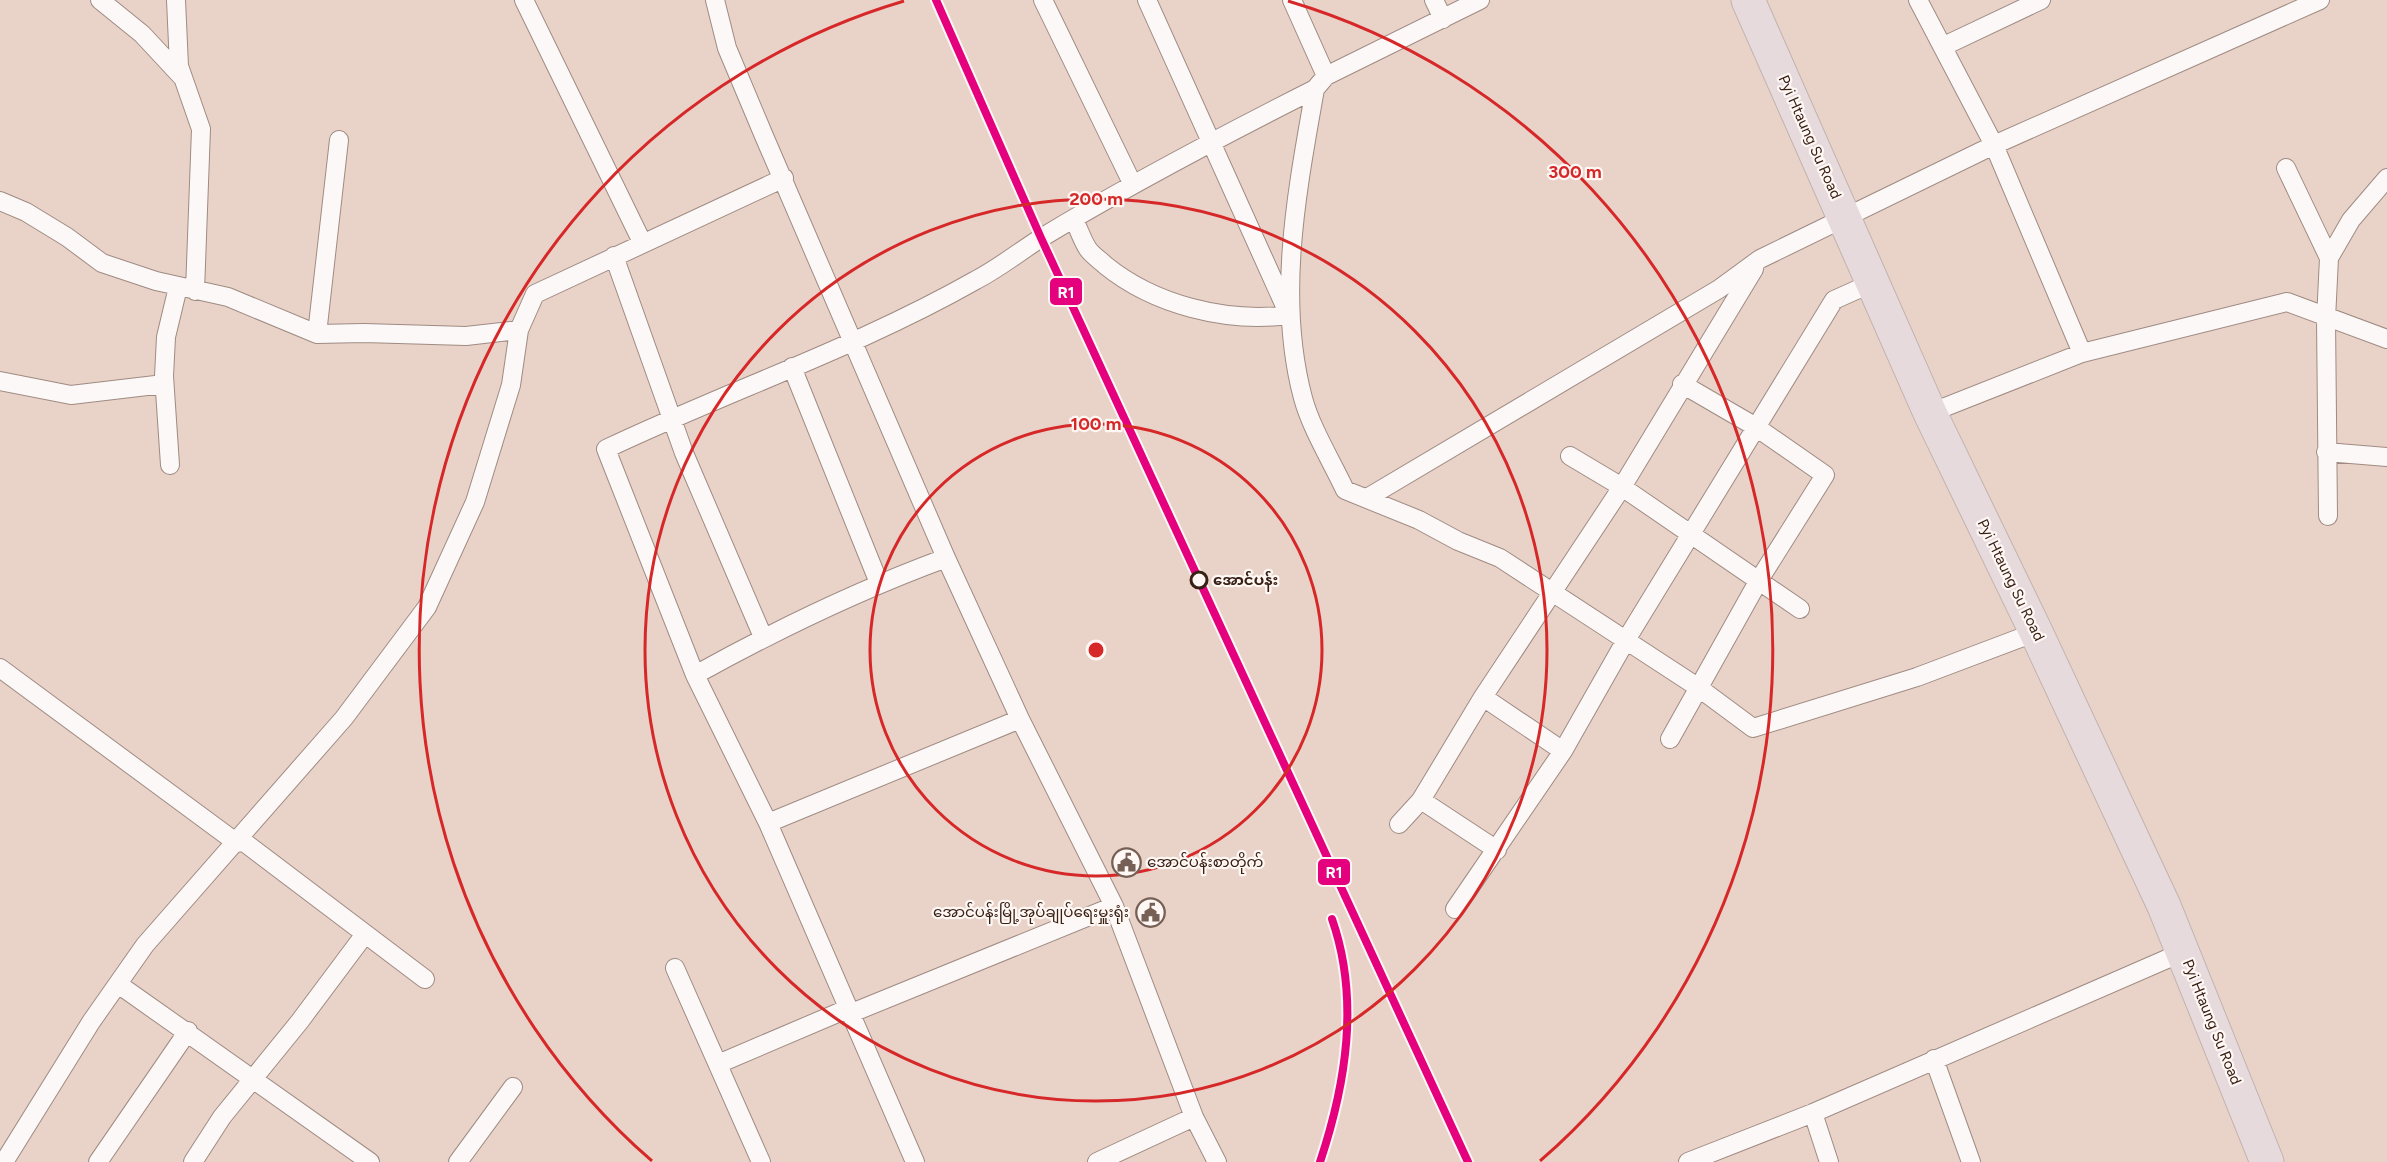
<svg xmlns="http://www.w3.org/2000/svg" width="2387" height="1162" viewBox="0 0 2387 1162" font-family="Figtree,'Noto Sans Myanmar',sans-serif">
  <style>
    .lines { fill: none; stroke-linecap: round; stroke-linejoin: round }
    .street-casing { stroke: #9f8b82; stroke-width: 20 }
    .highway-casing { stroke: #c0b2ac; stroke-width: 35 }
    .street { stroke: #fcf8f7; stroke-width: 18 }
    .highway { stroke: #e6dadd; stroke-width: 33 }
    .rail-1-casing { stroke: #fef7f4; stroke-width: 12 }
    .rail-1 { stroke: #e5007d; stroke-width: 8 }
    .ring { fill: none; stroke: #d62828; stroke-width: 3 }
    .stop-dot { fill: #fef7f4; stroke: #382015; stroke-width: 3 }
    .labels { text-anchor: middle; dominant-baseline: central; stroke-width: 4.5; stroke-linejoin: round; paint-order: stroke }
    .street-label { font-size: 15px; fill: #382015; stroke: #fef7f4 }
    .stop-label { font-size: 15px; font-weight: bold; fill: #382015; stroke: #fef7f4; text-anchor: start }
    .poi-label { font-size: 15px; fill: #382015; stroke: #fef7f4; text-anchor: start }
    .centre { fill: #d62828; stroke: #fef7f4; stroke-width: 3 }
    .ring-label { font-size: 18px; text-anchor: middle; font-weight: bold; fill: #d62828; stroke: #fef7f4; stroke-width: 4.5; stroke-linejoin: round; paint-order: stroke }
    .line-badge { stroke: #fef7f4; stroke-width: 2 }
    .badge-label { font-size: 16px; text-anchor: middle; font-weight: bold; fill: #fff }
  </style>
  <rect width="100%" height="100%" fill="#e9d3c9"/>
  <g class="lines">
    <defs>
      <path id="street" d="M100,0L142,34L183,78
        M176,0L179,66L201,129L195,291
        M524,0L642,242
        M715,0L727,48L764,136L946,558L1020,719L1114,906L1194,1117L1217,1162
        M1043,0L1133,185
        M1292,0L1326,76
        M1434,0L1443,19
        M1918,0L1994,145L2082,353
        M1944,46L2041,0
        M1315,89C1297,191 1276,297 1303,398C1311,428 1332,462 1345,490L1419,520L1458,541L1500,558L1699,688L1753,728L1917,677L2036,632
        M2286,168L2329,258L2326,319L2328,516
        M0,201L26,212L67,237L102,263L156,281L228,297L317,334L364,333L466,336L519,330
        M1074,220C1079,229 1082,240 1088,249C1092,255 1100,260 1105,265C1154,305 1226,323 1289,315L1147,0
        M614,256L684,453L763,637
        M2329,258L2351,220L2387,178
        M317,334L339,140
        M792,367L879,583
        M0,381L71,395L164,384
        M1930,413L2082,353L2287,302L2387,339
        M2326,452L2387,457
        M1570,456L1622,487L1800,609
        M170,465L164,376L166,337L178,287
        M1367,498L1719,289L1760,259L1994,145L2320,0
        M0,668L237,843
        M695,675L606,449C728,391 858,347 976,280C999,268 1019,252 1041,238C1130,184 1222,136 1315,89L1326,76L1480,0
        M1483,697L1563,751
        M1670,739L1759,580L1825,475L1756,427L1682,384
        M1421,800L1497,850
        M768,823L1020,719
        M1399,824L1421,800L1483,697L1622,487L1754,269
        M240,839L425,979
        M1455,909L1563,751L1626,640L1834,300L1874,282
        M675,968L761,1162
        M118,984L370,1162
        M849,1014L1114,906
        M1934,1059L1971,1162
        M718,1064L847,1009
        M1813,1113L2183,952
        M4,1162L91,1022L145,945L344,718L427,607L475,502L511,385L519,330L535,294L784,178
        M98,1162L188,1031
        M193,1162L222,1117L300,1021L365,934
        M458,1162L513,1087
        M915,1162L768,823L695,675C776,630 859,590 946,558
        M1097,1162L1194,1117
        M1688,1162L1813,1113L1829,1162"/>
      <path id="highway" d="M1748,0L1930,413L2036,632L2164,906L2267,1162"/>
    </defs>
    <use href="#street" class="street-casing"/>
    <use href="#highway" class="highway-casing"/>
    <use href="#street" class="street"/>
    <use href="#highway" class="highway"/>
    <defs>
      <path id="rail-1" d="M936,0L1041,238L1468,1162
        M1320,1162C1346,1084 1360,999 1332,919"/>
    </defs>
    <use href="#rail-1" class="rail-1-casing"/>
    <use href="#rail-1" class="rail-1"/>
  </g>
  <g class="ring">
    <circle cx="1096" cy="650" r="226"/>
    <circle cx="1096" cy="650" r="451"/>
    <path d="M652 1161A677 677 0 0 1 904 1M1288 1A677 677 0 0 1 1540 1161"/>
  </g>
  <defs>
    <symbol id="civic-ring" viewBox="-11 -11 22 22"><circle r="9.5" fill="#fef7f4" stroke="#765f54" stroke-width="1.5"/><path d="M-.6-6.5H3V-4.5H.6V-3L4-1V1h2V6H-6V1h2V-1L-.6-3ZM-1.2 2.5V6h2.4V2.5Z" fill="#765f54"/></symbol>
  </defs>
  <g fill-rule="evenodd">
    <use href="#civic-ring" x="1110" y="846" width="33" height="33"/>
    <use href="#civic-ring" x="1134" y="896" width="33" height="33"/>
  </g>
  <circle class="stop-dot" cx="1199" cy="580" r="8"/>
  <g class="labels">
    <g class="street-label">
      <text transform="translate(1810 137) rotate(66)">Pyi Htaung Su Road</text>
      <text transform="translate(2011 580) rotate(64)">Pyi Htaung Su Road</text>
      <text transform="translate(2212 1022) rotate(68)">Pyi Htaung Su Road</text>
    </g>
    <g class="stop-label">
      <text x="1213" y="580">အောင်ပန်း</text>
    </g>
    <g class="poi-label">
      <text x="1147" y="862">အောင်ပန်းစာတိုက်</text>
      <text x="1129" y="912" text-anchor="end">အောင်ပန်းမြို့အုပ်ချုပ်ရေးမှူးရုံး</text>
    </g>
  </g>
  <circle cx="1096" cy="650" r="9" class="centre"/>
  <g class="ring-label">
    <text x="1575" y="178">300 m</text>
    <text x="1096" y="205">200 m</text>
    <text x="1096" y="430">100 m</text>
  </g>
  <g class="line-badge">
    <rect x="1049" y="277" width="34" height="29" rx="6" fill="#e5007d"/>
    <rect x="1317" y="858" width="34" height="28" rx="6" fill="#e5007d"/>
  </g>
  <g class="badge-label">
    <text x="1066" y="298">R1</text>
    <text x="1334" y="878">R1</text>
  </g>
</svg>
